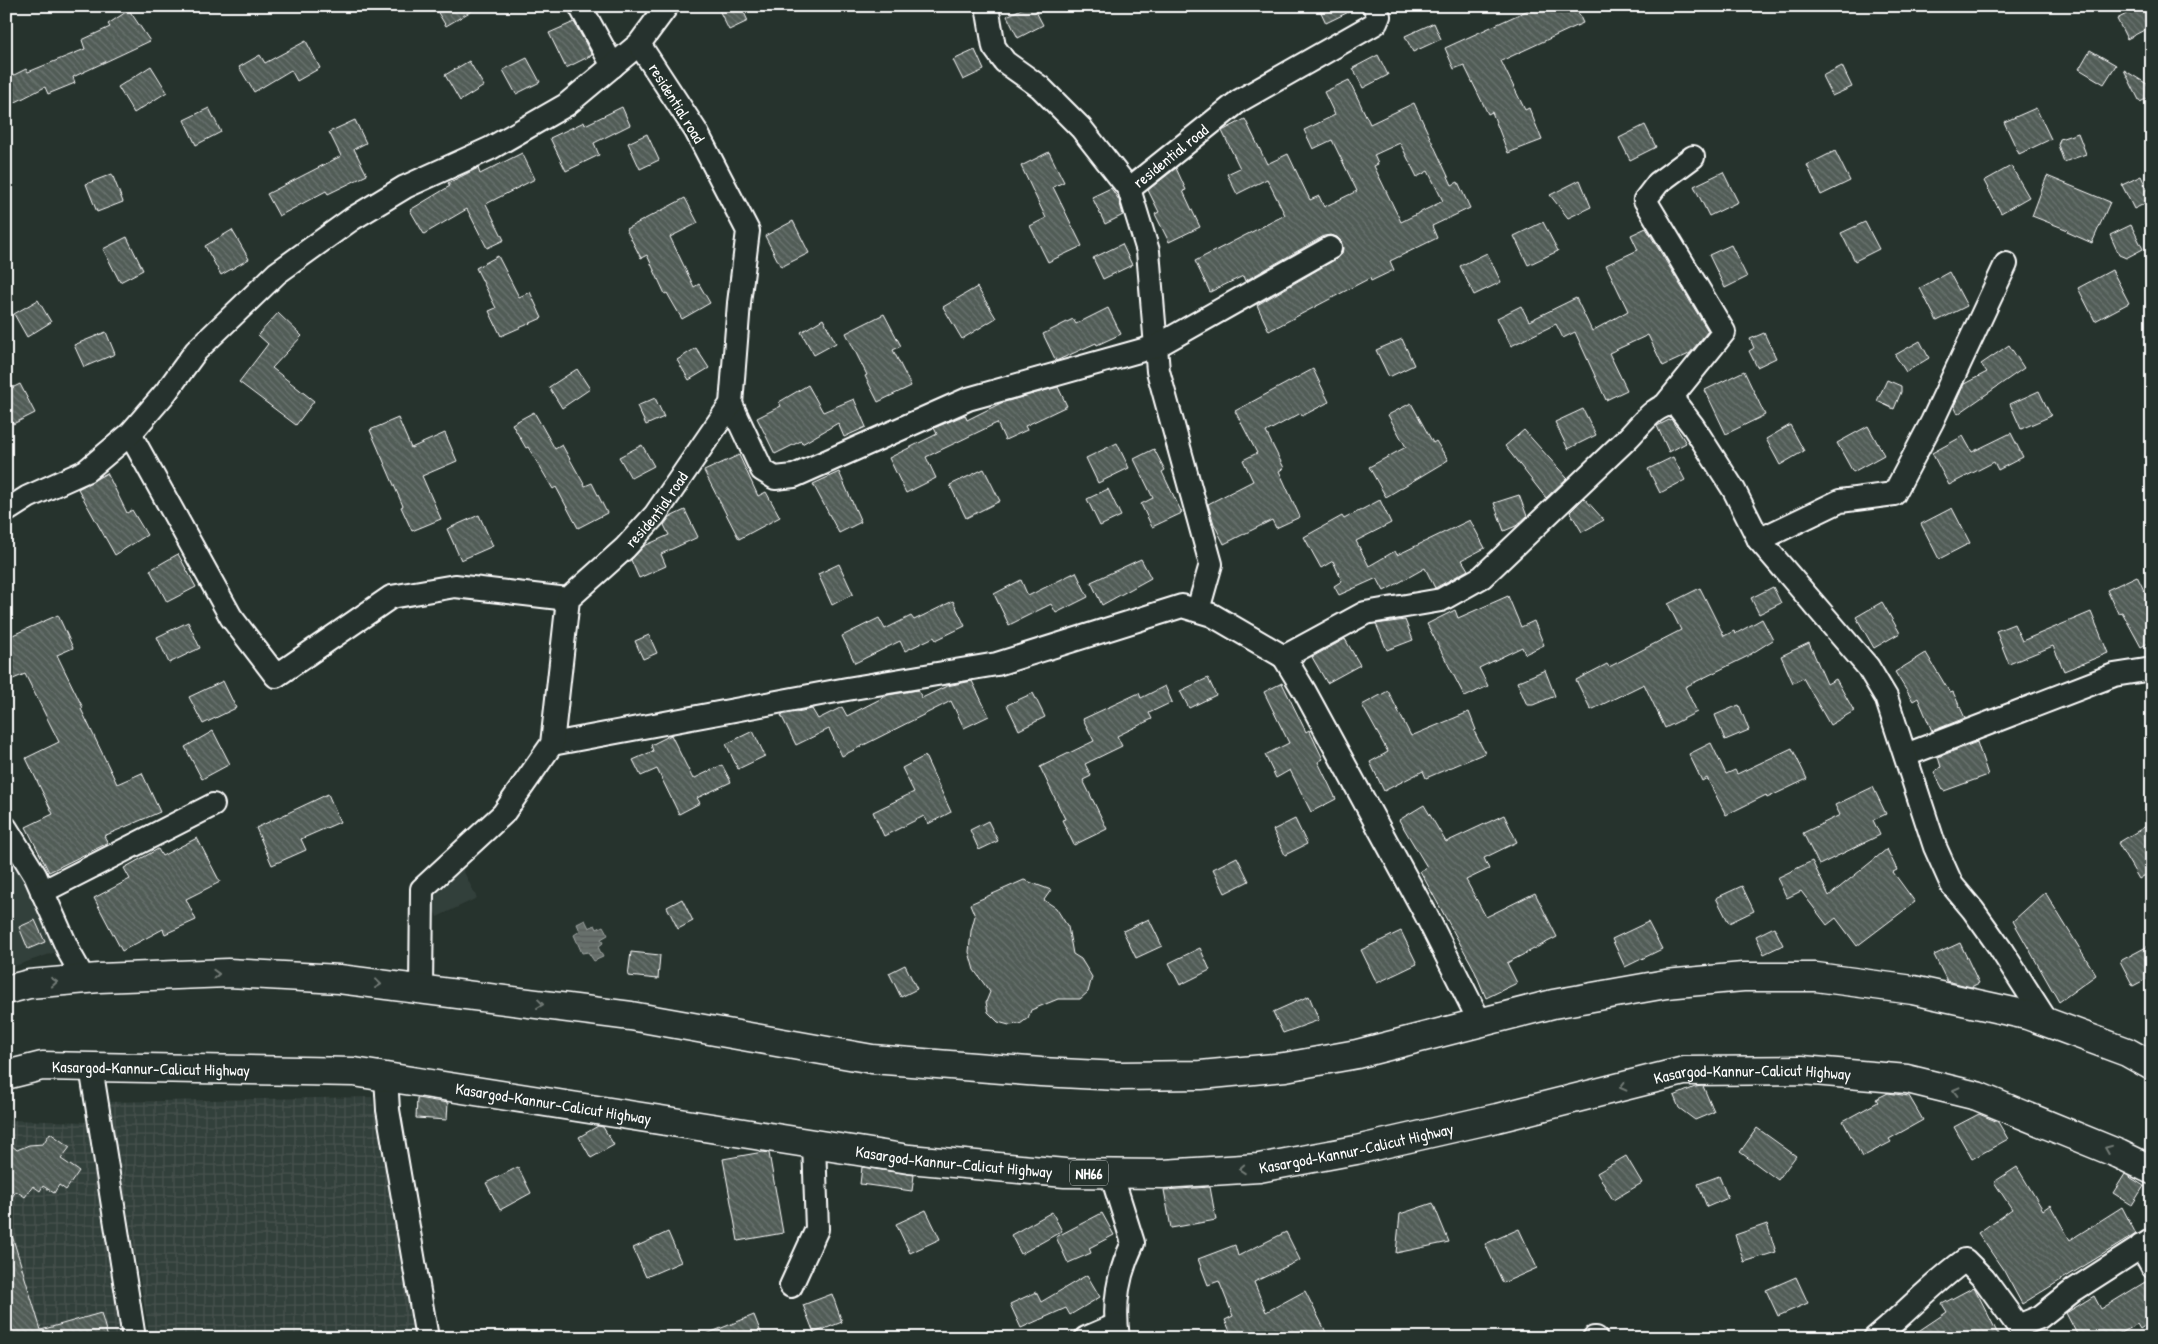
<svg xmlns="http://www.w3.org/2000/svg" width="2158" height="1344" viewBox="0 0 2158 1344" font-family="'Patrick Hand',sans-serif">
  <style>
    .built { fill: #333f3a }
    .industrial { fill: url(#industrial-grid) }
    .water { fill: url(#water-rules); stroke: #a4a9a7 }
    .building { fill: url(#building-back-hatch); stroke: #fff; fill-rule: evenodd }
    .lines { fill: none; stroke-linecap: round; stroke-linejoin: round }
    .street-casing { stroke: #fff; stroke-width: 26 }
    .highway-casing { stroke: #fff; stroke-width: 31 }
    .street { stroke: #26332d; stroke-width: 22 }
    .highway { stroke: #26332d; stroke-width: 28 }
    .oneway { stroke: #727a76 }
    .labels { text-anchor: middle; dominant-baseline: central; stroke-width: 5; stroke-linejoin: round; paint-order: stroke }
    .shield { fill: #26332d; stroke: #bec2c0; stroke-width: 1 }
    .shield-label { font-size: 15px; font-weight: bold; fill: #fff }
    .street-label { font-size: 16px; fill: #fff; stroke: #26332d }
  </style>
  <defs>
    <pattern id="industrial-grid" width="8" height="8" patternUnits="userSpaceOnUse" patternTransform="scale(1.25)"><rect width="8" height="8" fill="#333f3a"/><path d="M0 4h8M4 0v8" fill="none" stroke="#47524e"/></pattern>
    <pattern id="water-rules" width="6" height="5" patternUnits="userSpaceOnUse" patternTransform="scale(1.25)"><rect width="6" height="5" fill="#67706c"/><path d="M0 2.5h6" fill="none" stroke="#575a59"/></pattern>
    <pattern id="building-back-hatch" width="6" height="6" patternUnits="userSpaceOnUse" patternTransform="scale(1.25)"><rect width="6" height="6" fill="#515c57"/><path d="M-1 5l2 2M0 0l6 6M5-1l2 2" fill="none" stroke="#6b7470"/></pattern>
  </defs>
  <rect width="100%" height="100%" fill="#26332d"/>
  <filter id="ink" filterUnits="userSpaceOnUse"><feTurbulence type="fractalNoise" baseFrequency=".02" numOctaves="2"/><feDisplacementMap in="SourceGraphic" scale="10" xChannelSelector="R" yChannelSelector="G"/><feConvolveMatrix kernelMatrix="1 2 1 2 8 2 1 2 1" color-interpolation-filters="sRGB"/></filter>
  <g filter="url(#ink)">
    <path class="built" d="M6,845L21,869L56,952L6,969Z
      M463,870L477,898L437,917L428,897Z"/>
    <path class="industrial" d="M372,1097L417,1338H150L108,1102Z
      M6,1120L90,1122L125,1338H6Z"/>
    <path class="water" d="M585,920L589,928L595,925L597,929L603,926L608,935L601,939L603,943L598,947L603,957L594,961L588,952L582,953L574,935L580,931L577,924Z"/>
    <path class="building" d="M434,6H480L446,26Z
      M717,6H741L748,21L729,30Z
      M1027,6H1033L1043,25L1018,38L1007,16Z
      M1318,6H1361L1326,23Z
      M1537,6H1575L1583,23L1501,61L1525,110L1529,108L1542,140L1508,153L1492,112L1488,114L1464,65L1454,69L1445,48Z
      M2141,6H2145L2152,19V26L2127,39L2117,19Z
      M129,10L150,41L73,77L75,83L48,94L45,87L6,107V79L26,69L28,72L85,49L82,40L110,27L108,24Z
      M574,22L592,55L566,68L549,33Z
      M1434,23L1441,39L1413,52L1405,36Z
      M306,41L320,68L297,81L291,70L254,92L239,67L260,55L265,63Z
      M975,50L984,70L963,80L953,60Z
      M2090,50L2116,65L2104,84L2079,69Z
      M1378,55L1388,75L1363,88L1353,68Z
      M527,58L540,82L516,94L503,70Z
      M469,61L484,86L460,101L445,75Z
      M151,66L167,92L134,113L118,87Z
      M1842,66L1852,87L1832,96L1822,76Z
      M2124,70L2152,87V96L2140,102Z
      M1349,80L1370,124L1414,103L1452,185L1458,182L1470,208L1432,226L1437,238L1390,261L1394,270L1371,281L1370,278L1269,331L1257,305L1336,259L1342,254L1343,248L1341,241L1337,237L1331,235L1324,236L1245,281L1243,276L1210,292L1195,261L1285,215L1267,179L1237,194L1227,174L1240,168L1222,131L1245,119L1267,164L1288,154L1310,200L1319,196L1324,207L1357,191L1332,140L1313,149L1304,130L1335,115L1324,92ZM1400,143L1417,177L1428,171L1443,201L1401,222L1374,166L1378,164L1374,155Z
      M622,107L630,125L594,143L599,155L566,171L550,138L584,122L585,125Z
      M209,108L221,132L196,145L184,120Z
      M2036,108L2051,139L2019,154L2004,122Z
      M355,120L366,143L354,149L367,175L328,194L326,191L279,216L267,194L341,156L329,132Z
      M1645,125L1656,147L1630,160L1619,138Z
      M2078,133L2086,154L2064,162L2058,145L2060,139Z
      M647,134L659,160L640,169L628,143Z
      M1835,151L1850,181L1821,195L1807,165Z
      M1049,152L1064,182L1053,187L1082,246L1048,262L1030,226L1046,218L1021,166Z
      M522,153L535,179L486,204L504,240L487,248L467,209L424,234L410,210L450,186L448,183L478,168L480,174Z
      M2011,166L2029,197L2001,213L1984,181Z
      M1176,168L1186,190L1183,191L1200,227L1169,242L1155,214L1159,212L1148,190Z
      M1723,172L1738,202L1709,216L1694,186Z
      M112,174L123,202L97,212L86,184Z
      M2047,176L2110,202L2092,243L2067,232L2068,230L2032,216Z
      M2141,176L2152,200L2134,209L2122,185Z
      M1580,180L1591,207L1568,218L1550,195Z
      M1111,188L1119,200L1123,215L1105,224L1092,197Z
      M685,198L698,223L670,237L694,287L699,284L710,303L682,319L667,293L665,294L647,255L641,258L626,229Z
      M793,221L809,253L781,267L765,236Z
      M1543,222L1558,251L1528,265L1514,236Z
      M1865,222L1879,249L1855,261L1841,233Z
      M2131,225L2143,249L2126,258L2119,255L2110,235Z
      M1646,228L1708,331L1689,354L1663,366L1648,335L1609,353L1627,390L1606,400L1575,332L1563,338L1556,324L1511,346L1497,318L1521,306L1529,321L1576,298L1592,331L1628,311L1606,265L1638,250L1631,235Z
      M232,230L249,259L221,275L205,246Z
      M127,237L143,270L120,282L103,249Z
      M1122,244L1132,265L1103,279L1093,258Z
      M1731,245L1747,277L1725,288L1709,255Z
      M1487,253L1501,282L1474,295L1460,266Z
      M498,256L519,297L530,292L542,318L501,336L489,311L496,308L476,268Z
      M2112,270L2129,303L2095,321L2078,288Z
      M1949,272L1967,306L1937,321L1920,288Z
      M977,287L996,318L962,339L943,307Z
      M38,300L51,322L27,337L14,314Z
      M1108,308L1121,334L1097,345L1096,343L1056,361L1043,334L1073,319L1076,324Z
      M278,313L302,336L272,368L314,401L296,425L239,382L268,344L258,335Z
      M884,314L901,346L893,350L911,386L878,402L865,376L867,375L846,333Z
      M823,319L836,343L814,355L801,332Z
      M106,332L115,354L84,367L74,345Z
      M1764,333L1776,358L1757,367L1749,351L1754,348L1750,339Z
      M1402,339L1414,365L1389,377L1376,350Z
      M1920,341L1929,358L1906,372L1895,355Z
      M2009,345L2024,368L1958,414L1954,406L1964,384L1987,372L1981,364Z
      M696,348L709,368L689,380L677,360Z
      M577,369L590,389L562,408L549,387Z
      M1313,369L1329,402L1302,416L1301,413L1266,432L1284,468L1279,471L1300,517L1276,528L1272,520L1224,544L1214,524L1208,504L1253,481L1243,460L1257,453L1235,411Z
      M1744,371L1765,415L1726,434L1705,390Z
      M1887,380L1901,386V392L1894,409L1877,401Z
      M20,384L35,413L13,424L6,411V391Z
      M808,385L823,412L854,399L866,427L844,437L838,423L802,444L801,441L775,454L757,418L781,406L779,402Z
      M1058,387L1067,406L1025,426L1027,430L1005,440L997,423L926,457L936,478L906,493L889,458L937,434L934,428L965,415L967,420L1001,403Z
      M2039,391L2051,416L2021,429L2010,404Z
      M655,398L664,417L646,425L637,406Z
      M1411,403L1433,443L1436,441L1448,460L1386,497L1369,467L1406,447L1388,415Z
      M1583,409L1596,435L1568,449L1555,422Z
      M534,412L555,449L562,445L585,486L592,483L607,513L578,528L556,487L553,489L528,447L526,448L512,424Z
      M398,418L411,448L445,433L457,461L422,476L441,519L412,531L401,507L403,506L370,430Z
      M1671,419L1686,443L1669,452L1657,426Z
      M1790,425L1804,451L1780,465L1766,439Z
      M1868,426L1884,455L1853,472L1837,443Z
      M1524,430L1567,478L1546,498L1505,446Z
      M2011,433L2023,457L1998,470L1994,462L1949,485L1932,453L1963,436L1972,452Z
      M1117,443L1129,468L1098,483L1086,458Z
      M642,445L654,466L631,478L619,457Z
      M1154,449L1165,470L1162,472L1182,513L1152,527L1141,504L1153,498L1134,459Z
      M739,455L758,496L766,492L780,517L739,539L704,471Z
      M1673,457L1685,480L1660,493L1648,469Z
      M984,469L1000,501L966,518L950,485Z
      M839,472L861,522L839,533L813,484Z
      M107,473L127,513L132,510L147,535L115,555L78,489Z
      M1108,489L1121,516L1100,526L1087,499Z
      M1519,495L1527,516L1516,526L1504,531L1494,503Z
      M1584,498L1604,520L1582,532L1570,512Z
      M1380,500L1391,523L1356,541L1369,566L1395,551L1397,555L1470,520L1485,548L1462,560L1468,570L1437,587L1435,588L1425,568L1384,591L1377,578L1339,595L1334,586L1342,581L1333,561L1321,568L1304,537L1342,516L1344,519Z
      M1952,508L1970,543L1939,559L1921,524Z
      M685,510L698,537L661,554L666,566L639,578L631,560L644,546L669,535L664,525L670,517Z
      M479,515L493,546L461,560L447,529Z
      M178,554L196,587L167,602L150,570Z
      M1141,559L1151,578L1102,605L1091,582Z
      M839,564L853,594L832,605L818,574Z
      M1076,572L1088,597L1056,613L1051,604L1009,625L994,594L1021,580L1028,596Z
      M2137,576L2152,607V641L2141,647L2122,612L2118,613L2107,590Z
      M1773,587L1781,603L1759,614L1751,598Z
      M1700,588L1724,636L1734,631L1735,634L1762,619L1773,640L1746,657L1685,687L1697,712L1665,728L1644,684L1591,710L1576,680L1607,664L1609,667L1681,630L1668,604Z
      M1508,596L1521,627L1534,621L1544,645L1525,654L1522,647L1479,668L1488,686L1465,697L1427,624L1455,610L1458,618Z
      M953,601L965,626L936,640L934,637L905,651L900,641L855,663L842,636L879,618L885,629L911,616L914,620Z
      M1882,602L1900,633L1874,648L1856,617Z
      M2091,612L2108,653L2064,671L2053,646L2009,664L1996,631L2014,624L2022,641Z
      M58,615L73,648L57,655L83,708L81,709L117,784L142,773L160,812L104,836L108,843L49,872L26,827L53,814L26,758L59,742L25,674L6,682V638Z
      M1405,620L1413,640L1387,650L1376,624Z
      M188,622L200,648L169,663L157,637Z
      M649,635L657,653L643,659L635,641Z
      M1345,639L1360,665L1327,683L1312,657Z
      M1809,643L1827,684L1836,679L1854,711L1830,725L1803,678L1793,683L1781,656Z
      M1926,653L1950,693L1953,692L1965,718L1932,731L1918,698L1913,701L1895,672Z
      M1545,670L1555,696L1533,705H1527L1517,682Z
      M1208,678L1216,695L1189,708L1180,691Z
      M223,681L236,708L203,724L189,697Z
      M972,681L989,716L964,728L951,701L842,756L829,729L796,745L781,715L812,709L818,719L842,707L847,716L888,695L918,690L922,698L947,686Z
      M1282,683L1306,732L1309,730L1323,759L1318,762L1336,799L1311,812L1290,770L1276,778L1265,755L1289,743L1264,692Z
      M1165,686L1172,702L1149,713L1152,719L1117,736L1122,746L1085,764L1091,776L1083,780L1107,829L1074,845L1062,820L1065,819L1040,767L1094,741L1083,719L1139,693L1141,698Z
      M1388,691L1411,736L1469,712L1476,730L1474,731L1485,753L1426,778L1423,771L1384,791L1370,762L1388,752L1362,705Z
      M1033,693L1045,717L1019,730L1007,705Z
      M1739,705L1749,730L1725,740L1715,715Z
      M213,731L230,764L202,779L185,747Z
      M753,731L765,756L738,769L726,744Z
      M671,735L693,779L722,765L731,782L697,798L700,803L679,814L657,769L641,776L633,760L653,751L651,745Z
      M1977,742L1988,775L1944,791L1934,772L1941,767L1938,757Z
      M1711,743L1726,774L1735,770L1737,774L1792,748L1807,779L1767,798L1766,795L1726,815L1707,778L1702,781L1689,754Z
      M925,756L951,812L928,824L924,816L884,836L873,812L914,792L902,768Z
      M1873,787L1886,814L1873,820L1880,835L1819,865L1803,833L1840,815L1835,805Z
      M328,794L340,822L301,839L306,850L272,865L256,828Z
      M1424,805L1446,842L1504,815L1517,842L1484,858L1489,869L1466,880L1486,917L1535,893L1557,937L1507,963L1517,983L1486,998L1473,967L1420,871L1427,867L1399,820Z
      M1295,819L1307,844L1285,855L1273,830Z
      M988,821L998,841L979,850L970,830Z
      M2146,826L2152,837V871L2139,879L2118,843Z
      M197,838L220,882L186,899L196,920L165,934L163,929L122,951L94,898L130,879L124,868L158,849L162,856Z
      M1887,849L1897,870L1893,872L1915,902L1857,946L1836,918L1827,925L1801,891L1787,898L1777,878L1812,861L1829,896Z
      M1237,857L1249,881L1225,893L1213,869Z
      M1024,880L1051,890L1044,900L1056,908L1068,927L1073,954L1081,959L1092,977L1088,992L1080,999H1058L1031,1010L1028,1018L1020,1024L1009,1025L998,1022L988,1012L986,1002L990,992L974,970L969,952L971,931L975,916L970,904Z
      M1742,886L1754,911L1729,923L1716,898Z
      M2045,892L2096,975L2059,1002L2013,921Z
      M682,899L693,921L678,929L667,907Z
      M1149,919L1162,946L1136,958L1123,931Z
      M35,920L45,942L28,949L19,927Z
      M1648,922L1662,949L1625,967L1612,939Z
      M1774,927L1783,945L1764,954L1756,936Z
      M1401,931L1417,964L1377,983L1361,950Z
      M1960,943L1979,983L1971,987L1947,981L1934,955Z
      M2152,944V976L2133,986L2120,961Z
      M1200,948L1210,970L1180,985L1169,963Z
      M631,952L660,955L658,979L628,976Z
      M905,965L917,989L901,997L889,973Z
      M1309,996L1319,1020L1283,1033L1273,1012Z
      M1703,1086L1714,1112L1695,1120L1679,1108L1674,1096L1695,1087Z
      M1888,1093L1909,1096L1923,1120L1889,1139L1891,1142L1862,1157L1843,1121L1878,1102L1876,1099Z
      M417,1098L448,1103L447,1120L416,1118Z
      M1979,1114L1998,1122L2008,1139L1972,1159L1954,1127Z
      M598,1126L603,1127L614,1145L591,1158L579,1137Z
      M1757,1128L1796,1156L1778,1180L1740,1152Z
      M50,1133L70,1147L61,1159L79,1171L66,1190L59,1185L54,1193L43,1186L40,1191L33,1186L25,1197L16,1191L6,1206V1141L17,1150L29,1145L43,1144Z
      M763,1152L769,1153L783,1233L738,1241L723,1159Z
      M1626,1156L1642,1183L1613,1200L1597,1173Z
      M518,1167L531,1193L500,1210L486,1183Z
      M862,1167L914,1175L912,1191L860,1184Z
      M2017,1167L2043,1210L2050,1205L2070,1240L2122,1207L2136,1234L2022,1304L2004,1271L1978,1233L2012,1209L1994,1182Z
      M2125,1174L2144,1186L2132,1205L2113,1193Z
      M1719,1176L1728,1198L1707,1207L1698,1184Z
      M1210,1187L1216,1220L1171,1228L1164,1190Z
      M1433,1203L1449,1242L1396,1253L1400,1214Z
      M926,1210L940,1239L910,1253L896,1224Z
      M1052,1212L1062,1231L1021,1254L1011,1235Z
      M1102,1213L1114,1235L1089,1248L1091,1253L1068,1263L1056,1237Z
      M1767,1224L1776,1252L1744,1262L1735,1235Z
      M6,1229H10L41,1330L101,1313L108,1338H6Z
      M1519,1229L1537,1268L1503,1283L1485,1244Z
      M668,1232L681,1262L646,1277L633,1248Z
      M1286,1232L1300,1260L1254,1282L1266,1312L1305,1291L1329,1338H1233L1225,1320L1233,1316L1219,1281L1208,1285L1198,1259L1235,1245L1238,1256Z
      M1087,1275L1100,1297L1070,1315L1066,1308L1021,1328L1010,1304L1036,1292L1041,1302Z
      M1796,1277L1808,1303L1778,1316L1766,1290Z
      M2150,1279L2152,1321L2140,1329L2137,1324L2111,1338H2079L2066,1313L2094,1296L2101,1309Z
      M1974,1287L2000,1338H1908L1947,1312L1942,1304Z
      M832,1294L842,1322L814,1333L803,1305Z
      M754,1315L763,1338H700L699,1337Z"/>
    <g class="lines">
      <defs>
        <g id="street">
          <path d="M580,6L613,66"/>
          <path id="s1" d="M987,6L994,47L1005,62L1040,87L1081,128L1129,189L1239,101L1376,23L1379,16L1374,6"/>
          <path d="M1129,189L1148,251L1158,371L1211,564L1198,610"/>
          <path d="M731,404L762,470L775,478L794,476L968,399L1157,346L1330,248"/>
          <path d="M1666,404L1724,332L1645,200L1658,183L1693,157"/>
          <path d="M130,434L231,617L276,676L391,597L455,586L568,599"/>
          <path d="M6,511L28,497L86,471L130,434L166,392L196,351L277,273L352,219L405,187L491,148L566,105L639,44"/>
          <path d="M1759,540L1840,501L1894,494L1932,422L2006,264"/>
          <path d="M552,744L847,689L997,664L1182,606L1212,615L1284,657"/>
          <path d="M1906,755L2114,675L2152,669"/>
          <path d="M6,828L35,875L70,954L84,979"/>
          <path d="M42,892L213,805"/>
          <path id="s2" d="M421,989L422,889L503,814L552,744L568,599L625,548L655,515L731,404L739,303L748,231L696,131L639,44L667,6"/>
          <path d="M1480,1022L1425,913L1305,692L1284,657L1365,613L1441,600L1482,577L1628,438C1642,424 1655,403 1676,404L1693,426L1734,490L1759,540L1868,667L1886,697L1935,847L1952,885L1973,910L2000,948L2048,1023"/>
          <path d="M91,1067L134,1338"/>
          <path d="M386,1077L388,1110L427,1338"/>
          <path d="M1111,1173L1133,1243C1118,1274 1113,1303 1118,1338"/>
          <path d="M2141,1246L2152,1266"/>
          <path d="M791,1286L817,1229L814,1144"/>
          <path d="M1086,1338L1116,1325"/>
          <path d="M1594,1338H1596"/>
          <path d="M1875,1338C1906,1313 1933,1283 1965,1260L1984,1279L2018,1326L2040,1317L2074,1290L2152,1240"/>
        </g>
        <g id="highway">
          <path d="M6,990L29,984L99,978L228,973L339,979L631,1016L872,1059L1041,1072L1119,1076L1201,1075L1285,1067L1357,1054L1553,1004L1666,984L1743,977H1816L1913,990L2027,1015L2127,1052L2152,1066"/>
          <path id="s3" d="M6,1075L42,1066L354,1072L909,1159L1065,1173L1163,1174L1259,1168L1356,1150L1497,1118L1684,1071L1802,1070L1907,1079L1977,1096L2119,1154L2152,1170"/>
        </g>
      </defs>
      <use href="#street" class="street-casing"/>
      <use href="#highway" class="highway-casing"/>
      <use href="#street" class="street"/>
      <use href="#highway" class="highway"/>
    </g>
    <defs><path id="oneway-chevron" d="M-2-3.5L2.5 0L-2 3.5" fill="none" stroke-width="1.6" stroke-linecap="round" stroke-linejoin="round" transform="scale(1.25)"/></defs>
    <g class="oneway">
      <use href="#oneway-chevron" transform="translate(216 974) rotate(-2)"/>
      <use href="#oneway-chevron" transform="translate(54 982) rotate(-5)"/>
      <use href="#oneway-chevron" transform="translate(378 984) rotate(7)"/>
      <use href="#oneway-chevron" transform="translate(540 1004) rotate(7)"/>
      <use href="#oneway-chevron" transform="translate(1623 1087) rotate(166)"/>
      <use href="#oneway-chevron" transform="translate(1956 1091) rotate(-166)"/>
      <use href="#oneway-chevron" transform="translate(2108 1149) rotate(-158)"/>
      <use href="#oneway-chevron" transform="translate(1242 1169) rotate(176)"/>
    </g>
  </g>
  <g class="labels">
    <rect class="shield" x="1070" y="1160.5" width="38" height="25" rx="4"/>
    <g class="shield-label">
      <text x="1089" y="1173">NH66</text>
    </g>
    <g class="street-label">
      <text transform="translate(677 103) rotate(58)">residential road</text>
      <text stroke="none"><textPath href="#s1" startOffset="292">residential road</textPath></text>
      <text stroke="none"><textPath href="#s2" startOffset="568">residential road</textPath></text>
      <text stroke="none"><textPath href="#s3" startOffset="146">Kasargod-Kannur-Calicut Highway</textPath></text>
      <text stroke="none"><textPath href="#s3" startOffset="1766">Kasargod-Kannur-Calicut Highway</textPath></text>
      <text stroke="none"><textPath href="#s3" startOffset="551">Kasargod-Kannur-Calicut Highway</textPath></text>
      <text stroke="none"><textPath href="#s3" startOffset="1361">Kasargod-Kannur-Calicut Highway</textPath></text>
      <text stroke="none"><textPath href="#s3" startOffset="956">Kasargod-Kannur-Calicut Highway</textPath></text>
    </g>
  </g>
  <rect width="2158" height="1344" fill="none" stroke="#26332d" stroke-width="25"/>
  <rect x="12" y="12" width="2133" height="1319" fill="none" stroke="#fff" stroke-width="2" filter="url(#ink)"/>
</svg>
